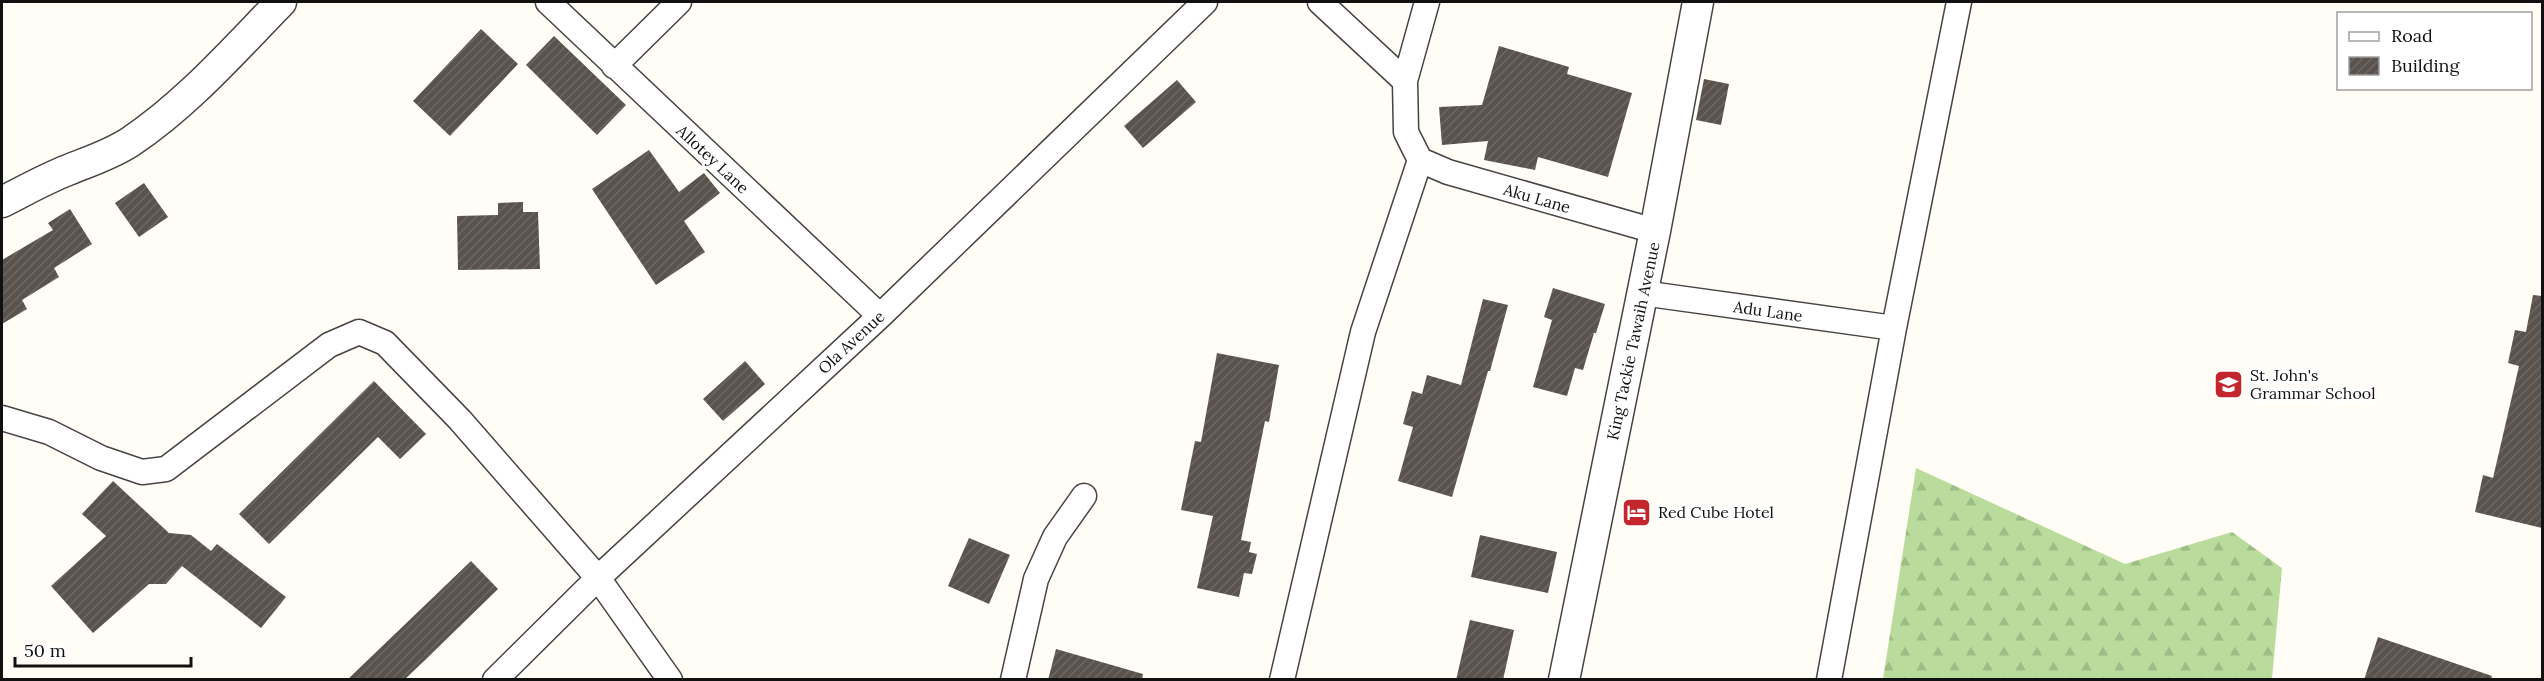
<svg xmlns="http://www.w3.org/2000/svg" width="2544" height="681" viewBox="0 0 2544 681" font-family="Lora,serif">
  <style>
    .forest { fill: url(#forest-firs) }
    .building { fill: url(#building-hatch) }
    .lines { fill: none; stroke-linecap: round; stroke-linejoin: round }
    .minor-casing { stroke: #444; stroke-width: 27 }
    .tertiary-casing { stroke: #444; stroke-width: 33 }
    .minor { stroke: #fff; stroke-width: 24 }
    .tertiary { stroke: #fff; stroke-width: 30 }
    .labels { text-anchor: middle; dominant-baseline: central; stroke-width: 6; stroke-linejoin: round; paint-order: stroke }
    .street-label { font-size: 16px; fill: #111; stroke: #fff }
    .poi-label { font-size: 16px; fill: #111; stroke: #fff; text-anchor: start }
  </style>
  <defs>
    <pattern id="forest-firs" width="22" height="20" patternUnits="userSpaceOnUse" patternTransform="scale(1.5)"><rect width="22" height="20" fill="#b9dc9c"/><path d="M5 1l3.5 6h-7zM16 11l3.5 6h-7z" fill="#9ebc85"/></pattern>
    <pattern id="building-hatch" width="6" height="6" patternUnits="userSpaceOnUse" patternTransform="scale(1.5)"><rect width="6" height="6" fill="#5a524d"/><path d="M-1 1l2-2M0 6l6-6M5 7l2-2" fill="none" stroke="#6d6662"/></pattern>
  </defs>
  <rect width="100%" height="100%" fill="#fffdf5"/>
  <path class="forest" d="M1916,468L2125,564L2232,532L2282,568L2272,679H1883Z"/>
  <path class="building" d="M481,29L518,64L450,136L413,101Z
    M554,36L626,105L597,135L526,65Z
    M1499,46L1569,67L1567,74L1632,93L1608,177L1538,157L1535,170L1484,160L1488,141L1442,145L1439,107L1482,105Z
    M1704,79L1729,84L1721,125L1696,120Z
    M1177,80L1196,102L1143,148L1124,126Z
    M649,150L679,192L704,173L720,193L684,221L705,252L656,285L592,189Z
    M144,183L168,217L139,237L115,203Z
    M523,202V212H538L540,269L458,270L457,216L498,215V203Z
    M70,209L92,244L54,268L59,277L22,300L27,309L2,324V260L53,230L48,223Z
    M1553,288L1605,304L1596,333H1594L1583,370L1575,368L1567,396L1533,387L1552,320L1544,317Z
    M2533,295L2542,296V528L2475,512L2483,475L2493,478L2519,366L2508,363L2515,330L2526,332Z
    M1483,299L1508,305L1490,371H1488L1452,497L1398,481L1413,427L1403,424L1412,391L1422,394L1427,375L1461,385Z
    M1217,353L1279,365L1269,422L1265,421L1241,540L1251,542L1249,552L1257,554L1252,574L1244,573L1239,597L1197,588L1213,516L1181,510L1195,441L1201,442Z
    M745,361L765,384L723,421L703,399Z
    M374,381L426,434L400,459L378,437L269,544L239,514Z
    M113,481L169,533L191,535L211,551L217,544L286,597L261,628L182,566L166,584H149L93,633L51,586L106,536L82,514Z
    M1480,535L1557,552L1548,593L1471,577Z
    M969,538L1010,555L989,604L948,586Z
    M471,561L498,589L423,662L404,680H347Z
    M1470,620L1514,630L1503,680H1456Z
    M2378,637L2492,676L2491,680H2364Z
    M1056,649L1143,674L1142,680H1048Z"/>
  <g class="lines">
    <defs>
      <path id="minor" d="M548,2L880,316
        M1320,2L1405,81
        M614,66L679,2
        M1420,160L1448,172L1655,231
        M1642,293L1894,328
        M2,418L49,432L101,458L142,472L166,469L329,345L359,332L385,343L460,420L598,578L670,680
        M495,680L598,578L880,316L1205,2
        M1013,680L1036,579L1055,537L1084,496
        M1282,680L1363,332L1420,160L1406,132L1405,81L1427,2
        M1829,680L1894,328L1959,2"/>
      <path id="tertiary" d="M2,202C24,191 45,179 68,170C90,161 110,155 130,142C187,104 234,50 281,2
        M1564,680L1655,231L1698,2"/>
    </defs>
    <use href="#minor" class="minor-casing"/>
    <use href="#tertiary" class="tertiary-casing"/>
    <use href="#minor" class="minor"/>
    <use href="#tertiary" class="tertiary"/>
  </g>
  <defs>
    <symbol id="school-square" viewBox="-11 -11 22 22"><rect x="-9" y="-9" width="18" height="18" rx="4" fill="#c4262e" stroke="#fff"/><path d="M0-5L7-2L0 1L-7-2ZM-4 1L0 2.5L4 1V4Q0 6-4 4Z" fill="#fff"/></symbol>
    <symbol id="hotel-square" viewBox="-11 -11 22 22"><rect x="-9" y="-9" width="18" height="18" rx="4" fill="#c4262e" stroke="#fff"/><path d="M-6-4.5h1.5V1H6V5H4.5V3h-9V5H-6ZM-4 0a1.8 1.8 0 1 1 3.6 0ZM.5 0V-2.5h3Q6-2.5 6 0Z" fill="#fff"/></symbol>
  </defs>
  <g fill-rule="evenodd">
    <use href="#school-square" x="2212" y="368" width="33" height="33"/>
    <use href="#hotel-square" x="1620" y="496" width="33" height="33"/>
  </g>
  <g class="labels">
    <g class="street-label">
      <text transform="translate(713 159) rotate(43)">Allotey Lane</text>
      <text transform="translate(1537 198) rotate(16)">Aku Lane</text>
      <text transform="translate(1768 311) rotate(8)">Adu Lane</text>
      <text transform="translate(1633 341) rotate(-78)">King Tackie Tawaih Avenue</text>
      <text transform="translate(851 342) rotate(-43)">Ola Avenue</text>
    </g>
    <g class="poi-label">
      <text x="2250" y="375">St. John's<tspan x="2250" dy="18">Grammar School</tspan></text>
      <text x="1658" y="512">Red Cube Hotel</text>
    </g>
  </g>
  <rect width="2544" height="681" fill="none" stroke="#111111" stroke-width="6"/>
  <rect x="2337" y="12" width="195" height="78" fill="#ffffff" stroke="#a0a0a0" stroke-width="1.5"/>
  <rect x="2349" y="32" width="30" height="9" fill="#ffffff" stroke="#a0a0a0" stroke-width="1.5"/>
  <text x="2391" y="42" font-size="18" fill="#111111">Road</text>
  <rect x="2349" y="57" width="30" height="18" fill="url(#building-hatch)" stroke="#a0a0a0" stroke-width="1.5"/>
  <text x="2391" y="72" font-size="18" fill="#111111">Building</text>
  <path d="M15 657v9h176v-9" fill="none" stroke="#111111" stroke-width="3"/>
  <text x="24" y="657" font-size="18" fill="#111111" stroke="#ffffff" stroke-width="4.5" paint-order="stroke">50 m</text>
</svg>
